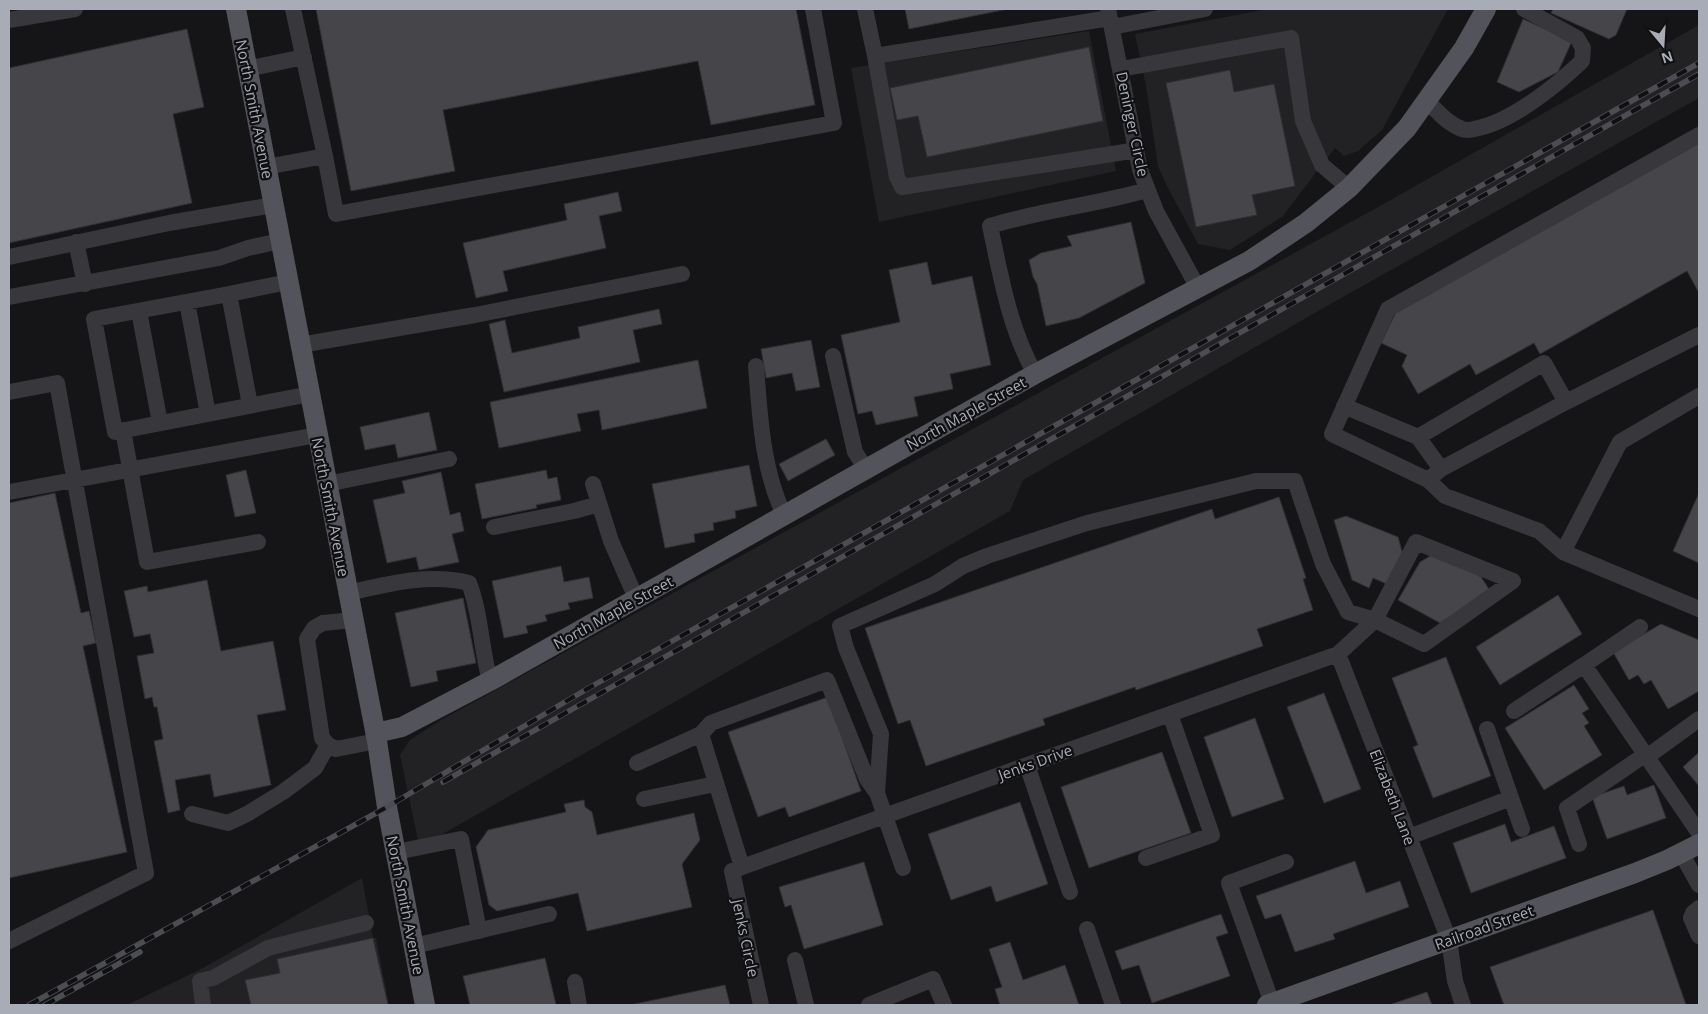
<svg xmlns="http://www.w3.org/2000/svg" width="1708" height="1014" viewBox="0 0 1708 1014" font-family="'Open Sans',sans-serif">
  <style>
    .built { fill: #222224 }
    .building { fill: #45454a; stroke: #303033 }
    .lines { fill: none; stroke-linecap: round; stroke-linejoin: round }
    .minor { stroke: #37373c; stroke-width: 16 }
    .major { stroke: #53545b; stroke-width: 20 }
    .rail-casing { stroke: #4c4d53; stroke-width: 5.5 }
    .rail { stroke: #101012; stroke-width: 4; stroke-dasharray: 11; stroke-linecap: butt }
    .labels { text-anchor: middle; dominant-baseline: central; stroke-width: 4.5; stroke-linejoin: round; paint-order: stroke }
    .street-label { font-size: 15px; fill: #a8acb6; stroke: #101012 }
  </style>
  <rect width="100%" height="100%" fill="#151517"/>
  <path class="built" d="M1268,9H1448L1382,130L1358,151L1344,156L1335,148L1282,217L1230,250L1198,244L1167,186L1158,166L1146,86L1135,34Z
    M1699,25V98L1334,302L1023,480L1010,511L441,835L418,840L400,755L410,740L441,720L1380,206Z
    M1089,31L1116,171L879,222L851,68Z
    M362,878L373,938H376L389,1005H127L201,969Z"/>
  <path class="building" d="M316,9H796L815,105L711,125L698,61L443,110L455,171L351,191Z
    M905,9H1008L909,29Z
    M1553,9H1627L1616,35L1609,39L1551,13Z
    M1523,19L1572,41L1558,72L1519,92L1497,82Z
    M187,29L204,107L173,114L192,203L9,243V68Z
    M1089,47L1103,121L927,157L918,116L897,120L890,88Z
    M1230,70L1234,92L1274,84L1295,186L1252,195L1257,215L1196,227L1166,83Z
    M1699,142V293L1687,271L1540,354L1534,343L1476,375L1470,364L1418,394L1402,366L1407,355L1381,343L1396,312Z
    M618,192L622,211L599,216L606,248L503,271L508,291L476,298L463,243L567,220L564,204Z
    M1131,222L1145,283L1079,318L1046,326L1037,284L1033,277L1029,260L1041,253L1072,246L1067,236Z
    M927,262L932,285L972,276L991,365L950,374L953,389L914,397L918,416L876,425L872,411L858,414L841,335L900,322L889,270Z
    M659,309L662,324L633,330L640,362L504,392L489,324L505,320L512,353L580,338L578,327Z
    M811,340L820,387L796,391L792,373L766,378L761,349Z
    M698,360L707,408L602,430L599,410L577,414L581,431L499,448L490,402Z
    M429,412L437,450L398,458L395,444L365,450L360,427Z
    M826,439L835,455L788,481L779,464Z
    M749,465L757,506L735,511L736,518L713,523L714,530L694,534L695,542L665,548L652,484Z
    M246,470L256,513L235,517L226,475Z
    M546,470L548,479L557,477L561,500L536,505L537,508L482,519L475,484Z
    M441,472L450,515L460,512L464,531L452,534L459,562L419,570L416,557L387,563L373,500L405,493L402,481Z
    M55,493L81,613L89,611L96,643L83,646L127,852L9,878V503Z
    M1699,493V563L1673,551Z
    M1279,497L1306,578L1303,579L1313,610L1257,629L1263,646L1136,690L1135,687L1043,719L1045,725L926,766L910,720L898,724L865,628L1212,509L1215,519Z
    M1346,516L1398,537L1403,555L1389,585L1373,578L1369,588L1352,580L1334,520Z
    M1437,552L1481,577L1491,592L1440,623L1398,600L1420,562Z
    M561,566L564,582L589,577L593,598L568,603L570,609L545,615L547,621L526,626L528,633L504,638L492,581Z
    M207,580L221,651L273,641L286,710L257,715L271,785L214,797L210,774L175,780L180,810L168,813L154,741L163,739L157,707H154L152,697L145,699L137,656L154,653L150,634L134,637L124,591L147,586L148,592Z
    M1558,595L1582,634L1500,685L1476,647Z
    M463,598L476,663L436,671L438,681L411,687L395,613Z
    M1661,624L1699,640V691L1668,709L1651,680L1644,684L1638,675L1629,680L1613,652Z
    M1446,657L1491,776L1433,798L1413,747L1418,745L1392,678Z
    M1574,685L1589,709L1582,713L1589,723L1584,726L1602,755L1544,790L1505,728Z
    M1324,693L1361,789L1324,803L1287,707Z
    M828,697L861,791L789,817L785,807L758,817L728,732Z
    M1255,718L1284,799L1232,817L1204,737Z
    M1162,752L1191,833L1089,868L1061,787Z
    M1699,752V786L1683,767Z
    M1654,785L1666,818L1607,839L1592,797L1624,786L1627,795Z
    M584,800L585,807L592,812L597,835L694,813L700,840L682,864L692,907L587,931L578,893L497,911L489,905L476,847L488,830L566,812L564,804Z
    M1020,802L1048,884L996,902L991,886L951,900L928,834Z
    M1505,824L1511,842L1554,826L1566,858L1471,893L1453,843Z
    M1355,861L1366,893L1400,881L1409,907L1333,934L1335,939L1295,952L1281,914L1265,919L1256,896Z
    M864,862L883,925L804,949L791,905L785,907L779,887Z
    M1653,910L1686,1005H1504L1490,967Z
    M1221,914L1228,933L1216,937L1230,976L1152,1003L1139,965L1122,970L1115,951Z
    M373,938L388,1005H251L245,980L280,973L277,959Z
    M1010,942L1023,980L1065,965L1079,1005H1000L995,989L1002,987L989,949Z
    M545,958L556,1005H470L463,976Z
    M725,985L730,1005H630Z
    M1427,992L1432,1005H1389Z"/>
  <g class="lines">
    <path class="minor" d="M293,9L325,156L336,214L834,123L813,9
      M865,9L875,56
      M1108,9L1140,170L1156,211L1198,288
      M1110,18L875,56L897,177L902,187L1137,150
      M9,20L75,9
      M1112,27L1205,9
      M247,69L304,57
      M1121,69L1291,38L1303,121L1322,165L1349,188
      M1427,101C1438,112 1448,124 1462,129C1466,131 1470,130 1474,129C1510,123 1556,86 1582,61L1583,48L1577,38L1524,9
      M1699,135L1388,309L1332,434L1428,480L1441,469L1566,402L1699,335
      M266,167L325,156
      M76,242L85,284
      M9,257L169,223L273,205
      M229,294L288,282
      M9,297L219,258L248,248L280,241
      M187,302L208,414
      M139,311L160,423
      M300,345L475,315L682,274
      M833,356L855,452L866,469
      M756,366C760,416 762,469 784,515
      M1035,374C1009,327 1001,277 990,226C1042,210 1095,205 1147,190
      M9,392L57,383L146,873L9,941
      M1699,396L1620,442L1563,552L1699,609
      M250,405L229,294L94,319L115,432L310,394
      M1344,406L1418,437L1544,363L1566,402
      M123,430L147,562L258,542
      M1418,437L1441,469
      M1428,480L1445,496L1539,531L1563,552
      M327,484L449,459
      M593,484L611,541L636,598
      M9,492L317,435
      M494,527L574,511L599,504
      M348,593C388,584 428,573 469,583C481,614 481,649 490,681
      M353,620L323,623L314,628L307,639L322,738L328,745L336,749L377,741
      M1640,627L1584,665L1699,833
      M1338,654L1449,940L1455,981L1463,1005
      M1514,711L1584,665
      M701,734L711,723L827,680L867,779L877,793
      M1648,756L1699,719
      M637,763L701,734L742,867
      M1027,765L1070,892
      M1511,798L1522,829
      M644,799L715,784
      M192,814L228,823L247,814L283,792L315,768L328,745
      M1409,837L1511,798L1487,729
      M1579,844L1567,808L1646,754
      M396,852L461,839L479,931
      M1681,853L1699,885
      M1146,858L1212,835L1170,714
      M1699,908L1693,913L1691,918L1699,936
      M1087,929L1113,1005
      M414,946L549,914
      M795,960L806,1005
      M575,982L579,1005
      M1272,1003L1229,883L1286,862
      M203,1005L200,981L213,978L268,948L366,923
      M761,1005L732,871L742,867C941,796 1139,725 1338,654L1375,620L1424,644L1513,581L1416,542L1375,620L1348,612L1323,564L1295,481H1256L1087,523L987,556L963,566L935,584L840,626L846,648L881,734L877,793L903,868
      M869,1005L933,979L944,1005"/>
    <path class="major" d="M236,9L377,741L387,807L425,1005
      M376,733L402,727L490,681L1035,374L1249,261L1306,223L1349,188L1407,128L1464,48L1486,9
      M1267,1005L1635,873L1667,860L1699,844"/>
    <defs>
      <path id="rail" d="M443,782L1699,74
        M29,1005L387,807L587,689L1699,63
        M45,1005L140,952"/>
    </defs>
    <use href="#rail" class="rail-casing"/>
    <use href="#rail" class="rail"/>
  </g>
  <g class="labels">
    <g class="street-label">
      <text transform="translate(255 109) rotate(79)">North Smith Avenue</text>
      <text transform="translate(1133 124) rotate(78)">Deninger Circle</text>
      <text transform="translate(966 413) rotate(-29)">North Maple Street</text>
      <text transform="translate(331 507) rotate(79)">North Smith Avenue</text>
      <text transform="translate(613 612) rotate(-29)">North Maple Street</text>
      <text transform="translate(1035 762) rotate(-20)">Jenks Drive</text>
      <text transform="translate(1393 797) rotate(69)">Elizabeth Lane</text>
      <text transform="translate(406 905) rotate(79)">North Smith Avenue</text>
      <text transform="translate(1484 927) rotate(-20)">Railroad Street</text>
      <text transform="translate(746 938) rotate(78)">Jenks Circle</text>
    </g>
  </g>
  <rect width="1708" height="1014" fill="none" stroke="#a8acb6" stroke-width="20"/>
  <g transform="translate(1663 45) rotate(162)" stroke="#101012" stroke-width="4" paint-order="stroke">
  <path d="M0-4L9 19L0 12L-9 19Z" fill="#a8acb6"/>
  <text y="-8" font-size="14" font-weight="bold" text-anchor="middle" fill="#a8acb6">N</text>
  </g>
</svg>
